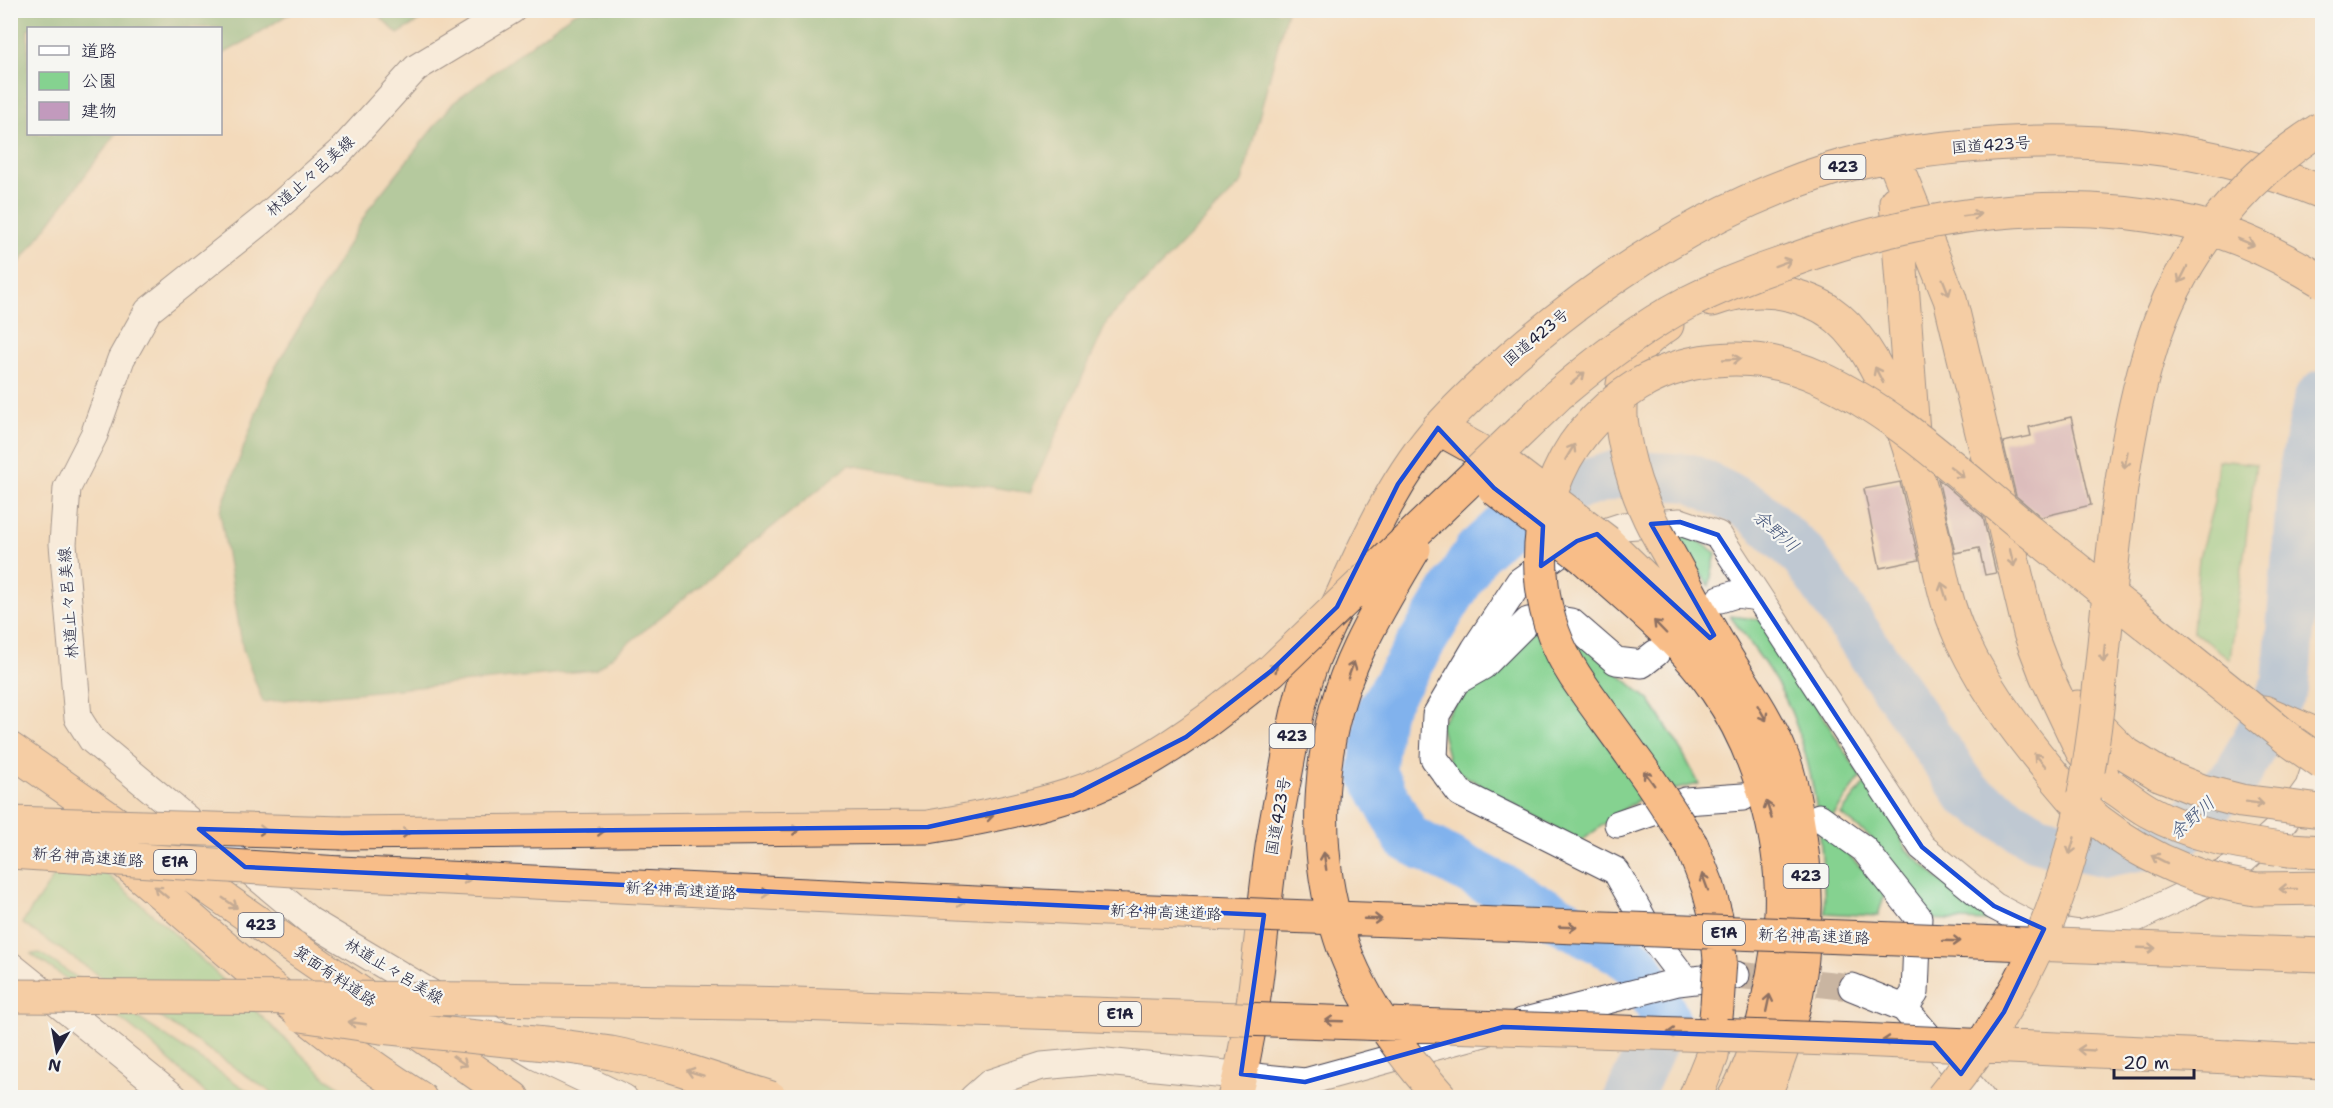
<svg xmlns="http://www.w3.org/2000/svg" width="2333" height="1108" viewBox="0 0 2333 1108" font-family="'Shantell Sans','Klee One',sans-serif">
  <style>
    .green { fill: #85d290; stroke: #547a66; stroke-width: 1.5 }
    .forest { fill: #6cb47a; stroke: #476b5a; stroke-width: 1.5 }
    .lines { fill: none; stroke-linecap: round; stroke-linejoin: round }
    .river { stroke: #81b2ed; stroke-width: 48 }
    .building { fill: #c29abd }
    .minor-tunnel { stroke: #c9b5a1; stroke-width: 27; stroke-dasharray: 27 14; stroke-linecap: butt }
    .minor-casing { stroke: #413e4e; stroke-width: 29 }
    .highway-casing { stroke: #413e4e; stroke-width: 35 }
    .minor { stroke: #fff; stroke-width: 27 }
    .highway { stroke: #f8bd88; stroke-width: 33 }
    .highway-bridge-casing { stroke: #413e4e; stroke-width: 35; stroke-linecap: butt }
    .highway-bridge { stroke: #f8bd88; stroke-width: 33 }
    .oneway { stroke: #8d7062 }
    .marked { fill: none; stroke: #1d4ed8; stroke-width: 4.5; stroke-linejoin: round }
    .labels { text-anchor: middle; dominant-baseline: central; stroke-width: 4.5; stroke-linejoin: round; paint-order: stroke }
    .shield { fill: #f6f6f2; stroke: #626272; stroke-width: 1.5 }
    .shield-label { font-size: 15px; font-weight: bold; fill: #22223b }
    .street-label { font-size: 16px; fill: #22223b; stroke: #f6f6f2 }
    .water-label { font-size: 18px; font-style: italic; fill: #435479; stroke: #f6f6f2 }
  </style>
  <rect width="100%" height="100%" fill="#f6f6f2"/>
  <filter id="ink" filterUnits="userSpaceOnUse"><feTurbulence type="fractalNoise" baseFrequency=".0167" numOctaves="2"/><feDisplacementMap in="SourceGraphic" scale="12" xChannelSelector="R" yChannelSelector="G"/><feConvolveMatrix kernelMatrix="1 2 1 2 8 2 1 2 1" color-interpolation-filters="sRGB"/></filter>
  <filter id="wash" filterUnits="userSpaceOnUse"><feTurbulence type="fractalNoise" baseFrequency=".008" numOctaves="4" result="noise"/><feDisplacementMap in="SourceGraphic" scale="24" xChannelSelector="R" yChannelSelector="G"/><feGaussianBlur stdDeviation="1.35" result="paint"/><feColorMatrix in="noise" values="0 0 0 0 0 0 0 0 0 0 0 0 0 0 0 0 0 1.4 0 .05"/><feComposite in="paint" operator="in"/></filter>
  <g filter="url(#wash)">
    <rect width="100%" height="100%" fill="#f3dabb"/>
    <path class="green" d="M2218,460L2256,464L2230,659L2193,631L2199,558L2214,502Z
      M1681,533L1693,537L1716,553L1709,586L1675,536Z
      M1730,616L1763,620L1861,777L1823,830L1866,872L1876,874L1884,896L1878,916L1825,913C1823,846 1817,777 1792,714C1778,678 1752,646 1730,616Z
      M1528,625L1563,626L1650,701L1679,746L1699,784L1643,797L1621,811L1580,842L1451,768L1440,724L1469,685Z
      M1868,779L1888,811L1906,849L1941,881L1992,915L1991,921L1921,919L1888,856L1870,837L1841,814Z
      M75,846L175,934L326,1078L356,1097H278L22,923Z
      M40,953L257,1097H210L142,1036L94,998L31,954Z"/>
    <path class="forest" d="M11,10H293V11L248,40L221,55L220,28H28V134H116L11,274Z
      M374,11H435L398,34Z
      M580,11H1287L1242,182L1108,320L1030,493L849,465L595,670L263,702L243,650L220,512L269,378L370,207L453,103L572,14Z"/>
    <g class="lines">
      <path class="river" d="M1628,1098L1665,1017L1637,964L1618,950L1406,837L1372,773L1380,711L1477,552L1535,499L1617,474L1691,478L1752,508L1804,556L1968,794L2036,838L2107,853L2173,841L2238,774L2286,683L2302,473L2318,398L2322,394"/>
    </g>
    <g id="blocks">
      <path class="building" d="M2071,417L2091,505L2041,517L2016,496L2003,442L2031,436L2029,427Z
        M1938,479L1983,517L1996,573L1985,575L1979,548L1955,553Z
        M1900,482L1919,560L1880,568L1864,489Z"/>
    </g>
  </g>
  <g filter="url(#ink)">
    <use href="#blocks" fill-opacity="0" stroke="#413e4e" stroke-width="1.5"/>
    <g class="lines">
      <path class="minor-tunnel" d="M1736,975L1852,987"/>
      <defs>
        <path id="minor" d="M512,10L416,68L341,151L266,217L148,311L121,359L94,435L67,488L63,544L78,718L92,740L310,921L536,1056L624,1098
          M1720,599L1736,594L1758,597
          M1462,678L1483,666L1528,621L1546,618L1571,622L1616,661L1642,664L1656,653
          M1819,817L1864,849L1918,917L1915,993L1904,1008
          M1618,824L1685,801L1743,797
          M10,965L175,1098
          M1686,981L1654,939L1616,871L1460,793L1434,758L1436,715L1475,649L1520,581L1577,541L1623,526L1680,522L1718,535L1922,847L1994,906L2034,927L2080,934L2132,920L2184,895L2238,865L2280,827L2309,787L2322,747
          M1852,987L1904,1008L1981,1098
          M1521,1022L1678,982L1736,975
          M973,1098L990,1083L1042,1066L1096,1061L1305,1082L1484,1033"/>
        <path id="highway" d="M1892,155L1950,299L2030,633L2046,675L2082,751L2102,774
          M1896,202L1913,432
          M1712,300C1739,290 1765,288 1792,295C1805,299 1818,303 1829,311C1887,350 1917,468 1932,533C1940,570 1945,602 1961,638C1990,700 2033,752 2078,804
          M1621,418C1620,373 1628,350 1667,325
          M1438,428L1510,468
          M1607,542L1698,630
          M1662,542C1685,582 1706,625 1731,665C1750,695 1769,722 1782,756C1790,775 1794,797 1797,818C1815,913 1803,1009 1763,1098
          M1584,558C1629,599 1681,639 1716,690C1758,750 1785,841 1781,914C1779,941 1775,968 1769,995C1762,1030 1753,1066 1734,1098
          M2078,707L2123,752L2159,774
          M2264,712L2322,737
          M10,749L270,931L513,1098
          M342,833L928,827C976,819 1024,810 1071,795C1127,777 1179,743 1225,707
          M1692,846L1708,887L1716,917L1720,960
          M108,848C211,933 306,1027 420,1098
          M2290,850L2322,852
          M340,873L1126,910
          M2255,889L2322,888
          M2229,1057L2322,1062
          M1234,1098C1257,1016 1260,930 1272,847C1276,821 1281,796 1286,772C1293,733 1300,693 1314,657C1324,633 1336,610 1346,587C1371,532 1399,473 1440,427C1462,402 1488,379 1513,356C1606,275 1713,206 1832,169C1872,157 1915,151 1957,147C2085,134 2202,144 2322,192
          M1695,1098L1712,1056L1717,1007"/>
      </defs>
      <use href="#minor" class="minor-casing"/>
      <use href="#highway" class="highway-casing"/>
      <use href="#minor" class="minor"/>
      <use href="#highway" class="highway"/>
      <defs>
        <path id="highway-bridge" d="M1621,419C1627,464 1639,502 1662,542
          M1510,468L1607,542
          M1494,488L1584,558
          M1414,549C1395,581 1375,614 1359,648C1317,736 1310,844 1340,937C1358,995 1401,1053 1441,1098
          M1225,707L1271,671L1558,395C1598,361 1641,327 1687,303C1718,287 1751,274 1784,263C1911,216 2047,194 2181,221C2231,231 2279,255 2322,281
          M2159,774L2202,791L2241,801L2321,811
          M2113,787C2125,795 2136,804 2148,811C2192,836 2240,844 2290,850
          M2078,804C2128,849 2188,879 2255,889
          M10,823L342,833
          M1692,846C1673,815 1654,785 1633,757C1614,730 1593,703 1575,676C1539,621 1531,551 1552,490C1567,445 1598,410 1638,385C1691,353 1762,351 1818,377C1894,411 1958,473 2022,525C2112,598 2203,669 2292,742L2322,763
          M10,852L340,873
          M1126,910L2322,955
          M10,996L486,999L796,1004L1859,1040L2229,1057
          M1717,1005L1720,960
          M301,1015L381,1027L554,1045L611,1053L672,1066L771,1098
          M1942,1098C2004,1022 2051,935 2074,840C2114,678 2102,502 2152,344C2180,254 2243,177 2322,128"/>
      </defs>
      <use href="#highway-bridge" class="highway-bridge-casing"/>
      <use href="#highway-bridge" class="highway-bridge"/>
    </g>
    <defs><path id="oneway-shaft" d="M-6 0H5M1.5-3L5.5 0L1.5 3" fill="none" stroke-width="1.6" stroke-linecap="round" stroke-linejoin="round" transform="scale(1.5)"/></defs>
    <g class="oneway">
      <use href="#oneway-shaft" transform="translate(1972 215) rotate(-8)"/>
      <use href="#oneway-shaft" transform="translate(2246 242) rotate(22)"/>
      <use href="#oneway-shaft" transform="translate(1783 263) rotate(-20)"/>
      <use href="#oneway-shaft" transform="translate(2183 275) rotate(117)"/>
      <use href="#oneway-shaft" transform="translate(1946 287) rotate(68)"/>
      <use href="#oneway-shaft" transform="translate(1732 359) rotate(-3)"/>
      <use href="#oneway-shaft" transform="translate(1879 375) rotate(-117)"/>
      <use href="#oneway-shaft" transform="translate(1578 378) rotate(-40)"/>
      <use href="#oneway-shaft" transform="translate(1570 452) rotate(-59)"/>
      <use href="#oneway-shaft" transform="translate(2126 460) rotate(100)"/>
      <use href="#oneway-shaft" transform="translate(1957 472) rotate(39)"/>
      <use href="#oneway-shaft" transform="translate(2012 558) rotate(76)"/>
      <use href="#oneway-shaft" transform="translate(1944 591) rotate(-107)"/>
      <use href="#oneway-shaft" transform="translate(1660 627) rotate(-134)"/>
      <use href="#oneway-shaft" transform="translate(2104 654) rotate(95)"/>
      <use href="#oneway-shaft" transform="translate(1271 670) rotate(-41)"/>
      <use href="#oneway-shaft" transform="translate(1351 670) rotate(-70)"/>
      <use href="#oneway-shaft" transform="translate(1762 713) rotate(60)"/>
      <use href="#oneway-shaft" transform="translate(2040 760) rotate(-131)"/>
      <use href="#oneway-shaft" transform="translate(1649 778) rotate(-126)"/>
      <use href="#oneway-shaft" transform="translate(2255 803) rotate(8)"/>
      <use href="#oneway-shaft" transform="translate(1769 810) rotate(-107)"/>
      <use href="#oneway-shaft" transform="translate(985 817) rotate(-10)"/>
      <use href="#oneway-shaft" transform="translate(258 830) rotate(2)"/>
      <use href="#oneway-shaft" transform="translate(791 830)"/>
      <use href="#oneway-shaft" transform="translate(596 831)"/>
      <use href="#oneway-shaft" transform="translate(401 833)"/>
      <use href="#oneway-shaft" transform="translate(2072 846) rotate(106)"/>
      <use href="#oneway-shaft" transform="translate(2159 859) rotate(-153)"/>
      <use href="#oneway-shaft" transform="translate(1325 861) rotate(-98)"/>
      <use href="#oneway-shaft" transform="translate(462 879) rotate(3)"/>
      <use href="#oneway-shaft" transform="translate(1705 882) rotate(-110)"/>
      <use href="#oneway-shaft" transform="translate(2288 889) rotate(179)"/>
      <use href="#oneway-shaft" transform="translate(161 892) rotate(-140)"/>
      <use href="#oneway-shaft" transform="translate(761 893) rotate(3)"/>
      <use href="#oneway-shaft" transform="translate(956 902) rotate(3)"/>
      <use href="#oneway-shaft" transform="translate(230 903) rotate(35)"/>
      <use href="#oneway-shaft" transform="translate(1373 919) rotate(2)"/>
      <use href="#oneway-shaft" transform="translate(1568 927) rotate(2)"/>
      <use href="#oneway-shaft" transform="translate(1952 941) rotate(2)"/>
      <use href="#oneway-shaft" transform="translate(2147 948) rotate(2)"/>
      <use href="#oneway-shaft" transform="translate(1768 1003) rotate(-78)"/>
      <use href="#oneway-shaft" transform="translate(1334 1021) rotate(-178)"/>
      <use href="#oneway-shaft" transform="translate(357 1023) rotate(-172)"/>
      <use href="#oneway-shaft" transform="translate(1676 1033) rotate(-178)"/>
      <use href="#oneway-shaft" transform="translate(1891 1041) rotate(-177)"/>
      <use href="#oneway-shaft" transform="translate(2086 1050) rotate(-177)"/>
      <use href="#oneway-shaft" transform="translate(460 1061) rotate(34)"/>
      <use href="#oneway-shaft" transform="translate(695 1073) rotate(-163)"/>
    </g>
  </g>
  <path d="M0 0H2333V1108H0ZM1438,428L1494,488L1543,526L1541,566L1577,541L1597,534L1710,638L1714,635L1651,524L1680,522L1718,535L1922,847L1994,906L2044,929L2004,1012L1961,1074L1934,1043L1503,1027L1305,1082L1241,1074L1264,915L245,867L199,829L342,833L928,827L1073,795L1186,737L1271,671L1337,607L1398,484Z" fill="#f3dabb" fill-opacity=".55" fill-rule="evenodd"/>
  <path class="marked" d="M1438,428L1494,488L1543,526L1541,566L1577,541L1597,534L1710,638L1714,635L1651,524L1680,522L1718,535L1922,847L1994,906L2044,929L2004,1012L1961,1074L1934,1043L1503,1027L1305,1082L1241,1074L1264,915L245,867L199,829L342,833L928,827L1073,795L1186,737L1271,671L1337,607L1398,484Z"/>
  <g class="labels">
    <g class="shield">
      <rect x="1820.5" y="155" width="45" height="24" rx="4.5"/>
      <rect x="1269.5" y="724" width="45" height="24" rx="4.5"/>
      <rect x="154" y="850" width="42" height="24" rx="4.5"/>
      <rect x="1783.5" y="864" width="45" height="24" rx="4.5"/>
      <rect x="238.5" y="913" width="45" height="24" rx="4.5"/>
      <rect x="1703" y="921" width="42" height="24" rx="4.5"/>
      <rect x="1099" y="1002" width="42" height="24" rx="4.5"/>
    </g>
    <g class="shield-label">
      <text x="1843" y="167">423</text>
      <text x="1292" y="736">423</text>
      <text x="175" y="862">E1A</text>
      <text x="1806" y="876">423</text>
      <text x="261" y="925">423</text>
      <text x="1724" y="933">E1A</text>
      <text x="1120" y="1014">E1A</text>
    </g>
    <g class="street-label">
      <text transform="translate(1991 145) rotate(-4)">国道423号</text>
      <text transform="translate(310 176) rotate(-42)">林道止々呂美線</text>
      <text transform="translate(1536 337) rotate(-40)">国道423号</text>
      <text transform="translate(68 603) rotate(-94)">林道止々呂美線</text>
      <text transform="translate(1278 816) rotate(-80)">国道423号</text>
      <text transform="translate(88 857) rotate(4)">新名神高速道路</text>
      <text transform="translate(681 890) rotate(3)">新名神高速道路</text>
      <text transform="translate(1166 912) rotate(2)">新名神高速道路</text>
      <text transform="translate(1814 936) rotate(2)">新名神高速道路</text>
      <text transform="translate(394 971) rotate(31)">林道止々呂美線</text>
      <text transform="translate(335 976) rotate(34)">箕面有料道路</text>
    </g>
    <g class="water-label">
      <text transform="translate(1776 531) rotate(42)">余野川</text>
      <text transform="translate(2192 818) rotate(-42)">余野川</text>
    </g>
  </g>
  <rect width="2333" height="1108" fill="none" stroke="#f6f6f2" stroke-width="36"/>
  <rect x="27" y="27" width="195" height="108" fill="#f6f6f2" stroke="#a1a1a9" stroke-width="1.5"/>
  <rect x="39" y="46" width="30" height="9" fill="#ffffff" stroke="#a1a1a9" stroke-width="1.5"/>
  <text x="81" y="57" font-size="18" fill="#22223b">道路</text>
  <rect x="39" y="72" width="30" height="18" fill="#85d290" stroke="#a1a1a9" stroke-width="1.5"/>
  <text x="81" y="87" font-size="18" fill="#22223b">公園</text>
  <rect x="39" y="102" width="30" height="18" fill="#c29abd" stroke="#a1a1a9" stroke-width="1.5"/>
  <text x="81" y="117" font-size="18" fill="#22223b">建物</text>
  <g transform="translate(57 1051) rotate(190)" stroke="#f6f6f2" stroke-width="4.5" paint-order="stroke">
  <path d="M0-4.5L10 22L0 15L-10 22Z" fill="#22223b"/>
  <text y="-9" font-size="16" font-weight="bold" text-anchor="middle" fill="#22223b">N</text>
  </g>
  <path d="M2114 1069v9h80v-9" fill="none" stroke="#22223b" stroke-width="3"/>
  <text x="2123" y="1069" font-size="18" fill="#22223b" stroke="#f6f6f2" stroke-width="4.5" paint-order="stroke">20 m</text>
</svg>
